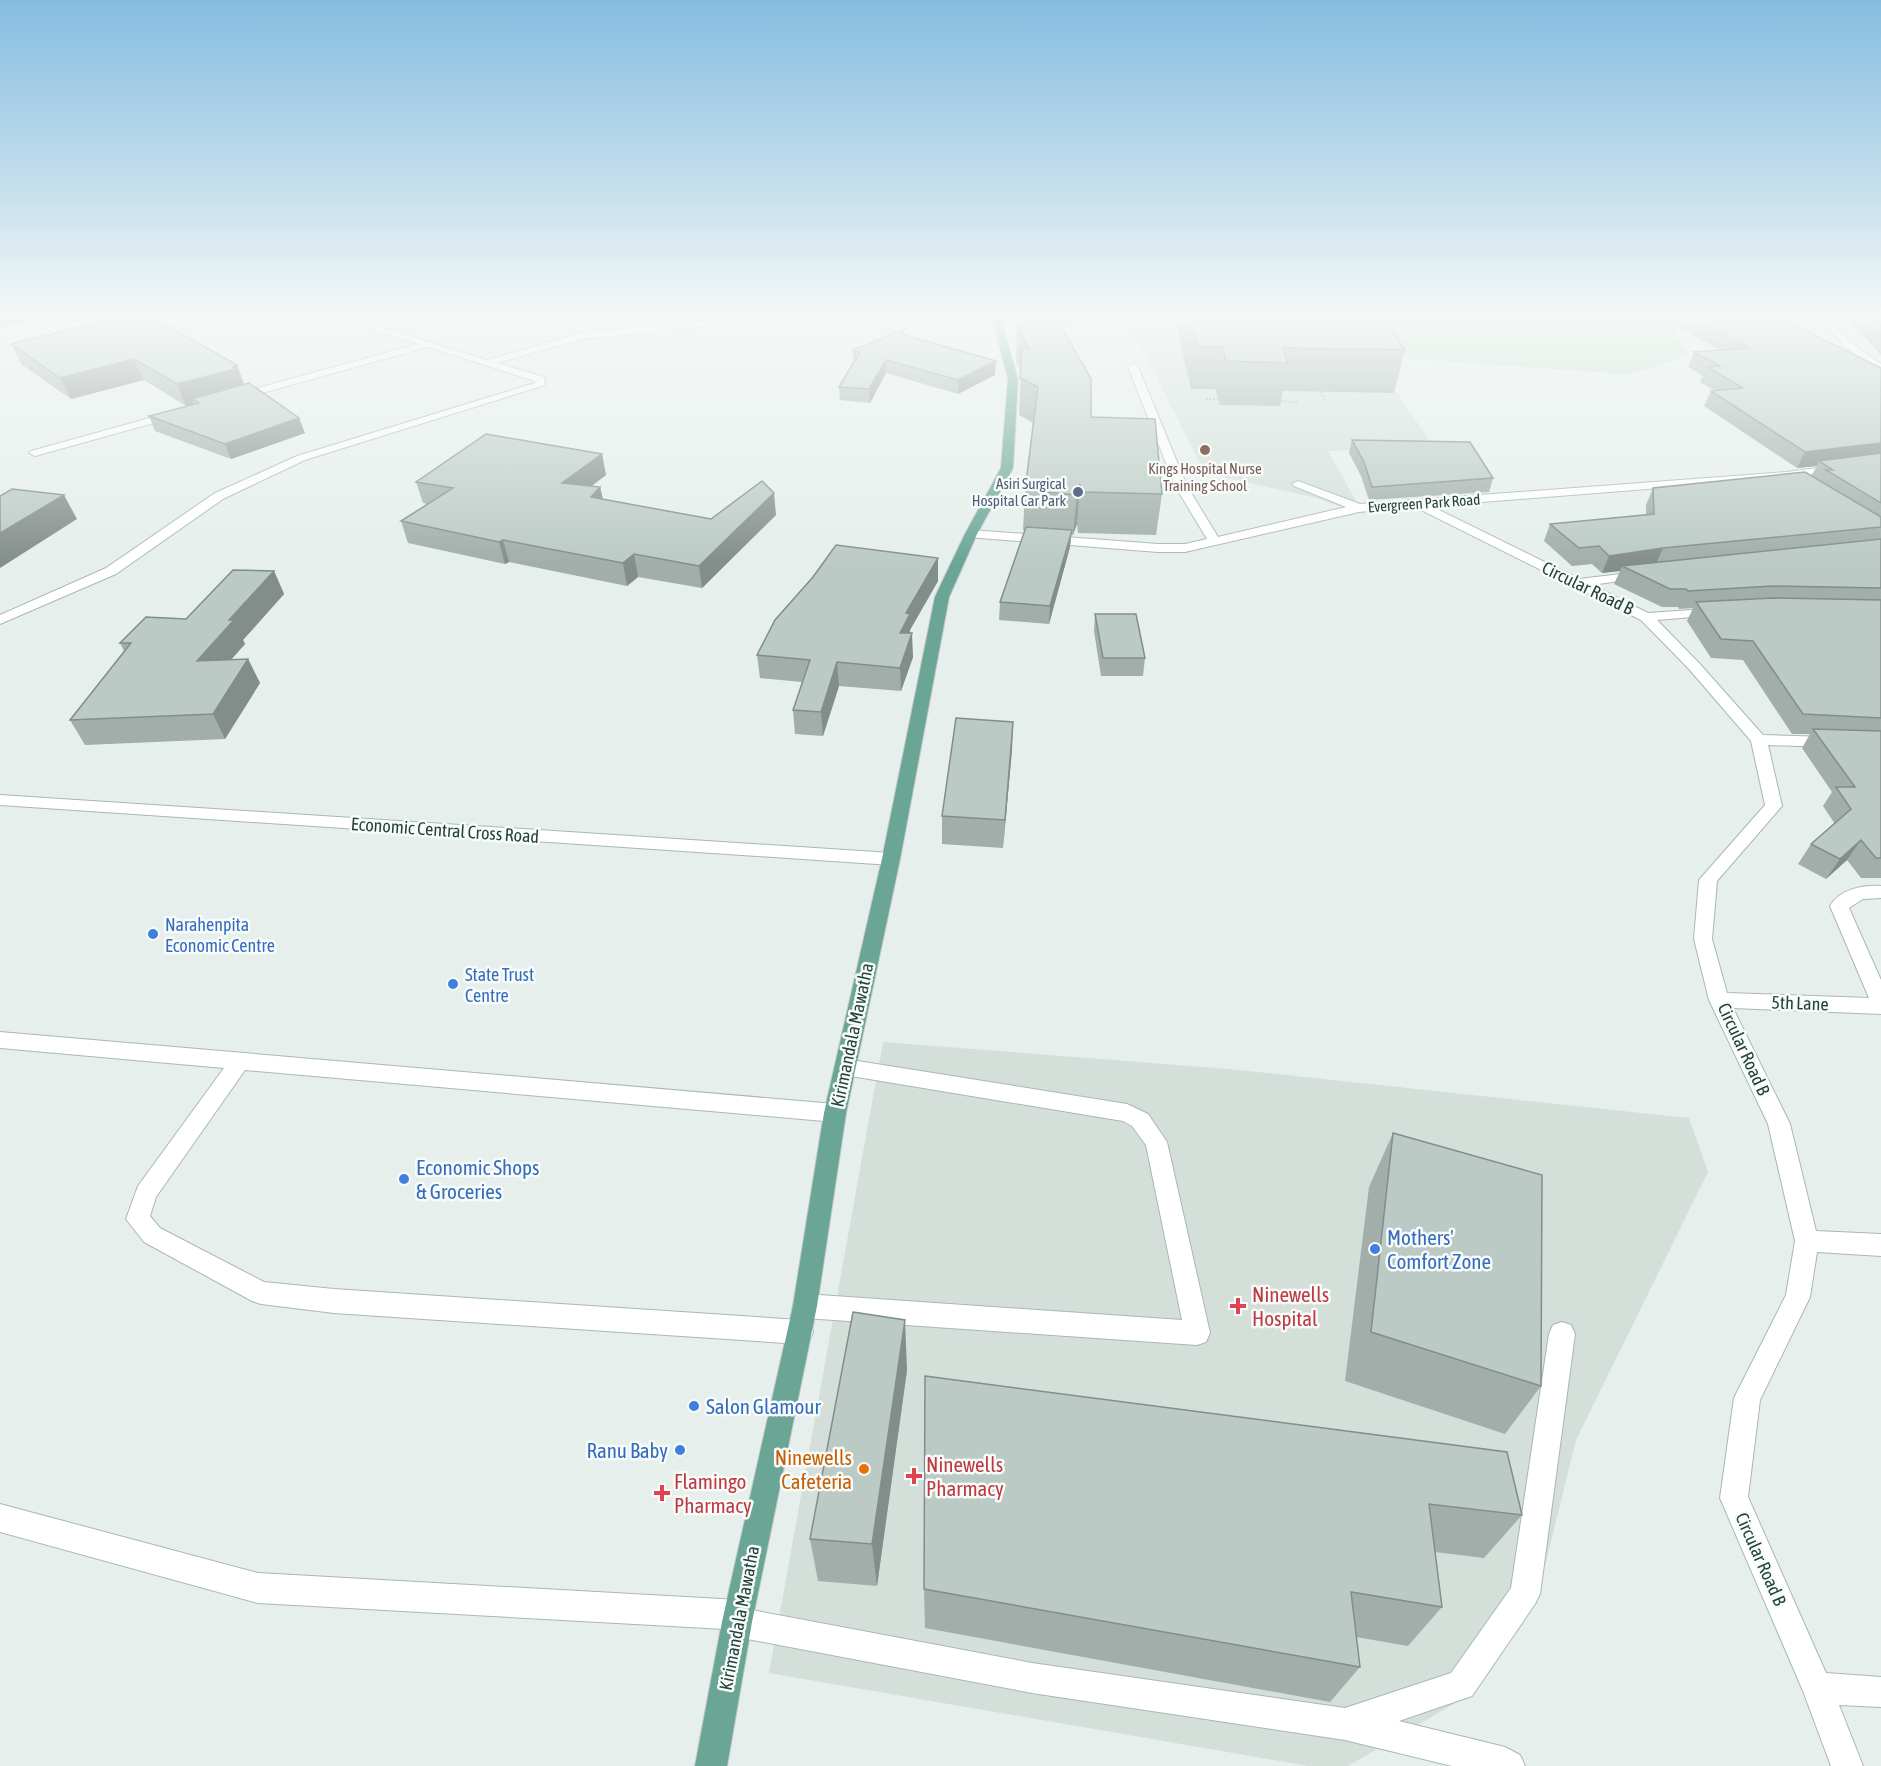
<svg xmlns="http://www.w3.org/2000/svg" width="1881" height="1766" viewBox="0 0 1881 1766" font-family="'Asap Condensed',sans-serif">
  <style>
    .built { fill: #d4dfda }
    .green { fill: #bfe0c8 }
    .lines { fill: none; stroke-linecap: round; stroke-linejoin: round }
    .minor-casing { stroke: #a8b8b2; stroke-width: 2 }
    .major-casing { stroke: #c2cac8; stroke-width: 2 }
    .path { stroke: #86b3a5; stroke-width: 2; stroke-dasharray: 1.5 2; stroke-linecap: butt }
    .minor { fill: #fff; fill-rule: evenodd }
    .major { fill: #6aa596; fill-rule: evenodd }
    .wall { fill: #a1aea9 }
    .shaded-wall { fill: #838d89 }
    .building { fill: #bbcac4; stroke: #838d89; stroke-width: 1.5 }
    .education-dot { fill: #8d6e63; stroke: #f7fbf9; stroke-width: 2 }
    .service-dot { fill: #5c6f8a; stroke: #f7fbf9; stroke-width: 2 }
    .shop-dot { fill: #3f7fe0; stroke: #f7fbf9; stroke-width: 2 }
    .health-dot { fill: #e0444e; stroke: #f7fbf9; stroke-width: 2 }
    .food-dot { fill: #e8710a; stroke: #f7fbf9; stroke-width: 2 }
    .labels { text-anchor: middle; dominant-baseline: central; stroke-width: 5; stroke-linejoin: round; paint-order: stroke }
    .far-education-label { font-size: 15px; fill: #785e54; stroke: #f7fbf9 }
    .far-service-label { font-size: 15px; fill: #4e5e75; stroke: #f7fbf9; text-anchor: end }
    .far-street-label { font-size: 15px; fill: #24423a; stroke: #f7fbf9 }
    .street-label { font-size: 18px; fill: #24423a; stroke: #f7fbf9 }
    .shop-label { font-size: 18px; fill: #366cbe; stroke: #f7fbf9; text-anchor: start }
    .near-shop-label { font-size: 21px; fill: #366cbe; stroke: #f7fbf9; text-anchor: start }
    .near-health-label { font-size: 21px; fill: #be3a42; stroke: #f7fbf9; text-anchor: start }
    .near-food-label { font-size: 21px; fill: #c56008; stroke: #f7fbf9; text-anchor: end }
  </style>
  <rect width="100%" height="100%" fill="#e6efeb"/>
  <path class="built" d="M1118,318H1345L1435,448L1328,451L1357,503L1339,506L1316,498L1205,473L1145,354Z
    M883,1042L1229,1069L1689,1118L1708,1172L1576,1440L1536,1602L1467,1696L1348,1766H1309L769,1673Z"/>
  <path class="green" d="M1357,318H1671L1680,323C1670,335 1683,345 1690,355C1667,361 1648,370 1624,374L1413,359L1372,345Z"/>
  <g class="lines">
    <defs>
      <path id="minor" d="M29,318H39L54,326L98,318H115L52,332Z
        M338,318H351L487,360L581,333L730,318H816L812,321L736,323L582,339L497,363L544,377L545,385L305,460L223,499L116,574L0,624V615L106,568L215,493L297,456L535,383V381L428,347L240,399H232V395L418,344Z
        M1113,318L1149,322L1190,318L1184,325C1164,329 1128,333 1113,318Z
        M1817,318H1826L1850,342L1881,364V371L1844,346Z
        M1133,364L1138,367L1187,486L1218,537L1346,507L1294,486L1292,484L1298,481L1360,504L1786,472L1881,460V466L1786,478L1431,506L1579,579L1646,571L1648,574L1646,577L1592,585L1648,613L1721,608L1723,611L1721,614L1716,615L1657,620L1699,663L1763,735L1828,737L1836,742L1828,747L1768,745L1782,806L1717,881L1712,939L1727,993L1869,998L1830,906C1840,889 1863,885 1881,886V898L1863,899L1849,908L1881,980V1014L1733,1008L1790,1124L1816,1231L1881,1234V1256L1817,1252L1810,1297L1760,1400L1748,1497L1826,1673L1881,1677V1707L1839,1705L1863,1766H1831L1803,1691L1720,1498L1734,1398L1786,1295L1795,1241L1768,1124L1709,1000L1694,939L1699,880L1765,805L1751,741L1689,669L1641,620L1415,507L1359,512L1185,552H1158L967,537L965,534L967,531L971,530L1158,544H1185L1207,539L1175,486L1128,367Z
        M175,411L180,414L179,416L35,456L29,453L31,451Z
        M0,795L891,853L897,855L900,859L897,863L891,865L0,805Z
        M0,1032L835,1104L843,1107L846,1113L843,1119L835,1122L245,1070L156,1197L150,1216L160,1228L264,1282L334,1289L800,1320L809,1323L813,1332L809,1341L800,1344L334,1313L261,1304L252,1301L144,1242L126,1219L138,1186L224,1068L0,1048Z
        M845,1059L1127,1104L1148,1114L1167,1142L1210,1333L1206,1342L1197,1345L805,1318L796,1314L793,1306L796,1298L805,1294L1182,1320L1146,1145L1132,1126L1123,1121L845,1075L838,1073L835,1067L838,1061Z
        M1562,1322L1571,1325L1575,1334L1540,1594L1535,1604L1472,1696L1399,1721L1505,1747L1520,1755L1525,1766H1452L1345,1740L1032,1693L737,1637L726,1633L725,1629L258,1603L0,1532V1504L258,1573L739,1600L750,1604L752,1610L1032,1663L1345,1708L1451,1673L1511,1588L1549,1334L1553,1325Z"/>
      <path id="major" d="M21,318H38L0,328V322Z
        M992,318H1000L1018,379L1013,468L977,534L949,597L900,859L846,1113L817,1306L752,1622L727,1766H695L722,1622L793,1306L824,1113L882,859L935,597L965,534L1001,468L1008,379Z"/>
    </defs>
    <use href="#minor" class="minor-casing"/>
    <use href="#major" class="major-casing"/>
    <path class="path" d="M1321,392L1325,402
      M1206,399L1223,400
      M1278,401L1298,402"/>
    <use href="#minor" class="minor"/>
    <use href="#major" class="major"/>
  </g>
  <path class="wall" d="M1021,318H1071L1070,325H1060L1091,417L1162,494L1156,535L1078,533L1077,524L1073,535H1071L1070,547L1049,624L999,620L1000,602L1025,530H1023L1025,490L1033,423L1019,415L1021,370L1016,361L1017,326H1025Z
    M1135,318H1172L1149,320Z
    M1178,318H1239L1240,319L1278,320L1277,318H1380L1405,350L1394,393L1283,391L1280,406L1220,405L1215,389H1191L1177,329Z
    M1662,318H1780L1881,368V878H1861L1847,860L1826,879L1798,864L1811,844L1835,824L1823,806L1832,792L1802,748L1810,734H1792L1743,660L1711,658L1687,621L1693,608L1679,609L1678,607H1662L1614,584L1620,571L1602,573L1592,564L1572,566L1544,541L1550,524L1646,515V505L1653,488L1811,476L1817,466L1797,468L1704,406L1711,391L1714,390L1700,382L1703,376L1688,367L1694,352L1720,350Z
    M1847,318H1881V355Z
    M904,329V335L995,375L958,394L886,373L870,403L840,400L839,387L853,363V350Z
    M11,344L237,365L244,385L305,433L231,459L155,431L149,416L186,406L144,380L71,399L21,364Z
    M1352,440L1493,478L1489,492L1369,500L1361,476L1349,453Z
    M602,454L606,475L591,486L600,487L603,499L711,519L776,515L702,588L638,577L627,586L509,562L505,564L408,543L401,521L427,504L423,503L416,482Z
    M938,558V581L910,630L913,657L901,691L839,686L823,736L795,734L793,710L802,682L760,678L757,655Z
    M274,571L284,594L243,640L245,644L231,659H248L260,683L225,739L85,745L70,720L124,651L120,643L186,619Z
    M1095,614L1145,658L1143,676H1101L1094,631Z
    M1012,750L1003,848L942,844V816Z
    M1393,1133L1541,1386L1505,1434L1345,1381L1369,1187Z
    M907,1370L877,1586L818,1581L810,1539Z
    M925,1376L1522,1515L1484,1558L1435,1552L1442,1607L1408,1646L1356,1637L1360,1667L1330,1702L925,1628L924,1589Z"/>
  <path class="shaded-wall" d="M1149,318H1172L1149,320Z
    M134,359L144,380L71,399L60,378Z
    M886,360V373L870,403L869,389Z
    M996,361L995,375L958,394V380Z
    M237,365L245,387L192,399L194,404L186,406L177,384Z
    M299,418L305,433L231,459L225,444Z
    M1881,443V458L1819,461L1817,466L1797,468L1805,452Z
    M602,454L606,475L567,505L562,483Z
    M1080,484L1077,524L1073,535L1077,495Z
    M600,487L605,509L591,497Z
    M774,493L776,515L702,588L699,566Z
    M64,495L77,519L0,568V533Z
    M1072,530L1070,547L1049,624L1050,606Z
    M503,540L509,562L505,564L499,542Z
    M1663,548L1655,566H1622L1620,571L1602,573L1609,556Z
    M634,554L638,577L627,586L623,563Z
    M938,558V581L910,630V637L900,633L906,613Z
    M274,571L284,594L243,640L245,644L209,685L197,661L229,620Z
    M912,633L913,657L901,691L900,668Z
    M248,659L260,683L225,739L213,714Z
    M837,662L839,686L823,736L821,712Z
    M1013,722L1012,750L1003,848L1005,820Z
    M1861,840L1847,860L1826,879L1840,859Z
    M905,1320L907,1370L877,1586L872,1544Z"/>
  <path class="building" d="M119,318H154L237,365L233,367L236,369L177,384L134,359L60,378L11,344Z
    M1190,318H1239L1240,319L1306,321L1304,318H1380L1382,321H1386L1405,350L1282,348L1288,363L1226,361L1222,347L1197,346Z
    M1694,318H1780L1881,368V443L1805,452L1711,391L1743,388L1707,367L1720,366L1694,352L1750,348Z
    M1862,318H1881V338Z
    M1060,324L1091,379V417L1155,419L1162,494L1081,492L1080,484L1077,495L1025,490L1038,387L1020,378L1022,347L1029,349L1017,326Z
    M904,329L901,334L996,361L958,380L886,360L869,389L839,387L860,352L853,350Z
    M249,383L299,418L225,444L149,416L199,403L192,399Z
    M486,434L602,454L562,483L600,487L591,497L711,519L762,481L774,493L699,566L634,554L623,563L503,540L499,542L401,521L453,488L416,482Z
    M1352,440L1470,442L1493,478L1372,487L1364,462Z
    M1881,453V503L1826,470H1833L1819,461Z
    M1805,472L1881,517V527L1663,548L1609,556L1599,546L1579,548L1550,524L1654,514L1653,488Z
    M12,489L64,495L0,533V496Z
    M1026,527L1072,530L1050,606L1000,602Z
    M1881,539V588L1772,586L1688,591L1686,589H1670L1622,566Z
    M836,545L938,558L906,613L910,614L900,633H912L900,668L837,662L821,712L793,710L810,660L757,655L775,620L813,577Z
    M233,570L274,571L229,620H234L197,661L248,659L213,714L70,720L131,643H120L146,617L186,619Z
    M1773,598L1881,600V718L1803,714L1753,641L1721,639L1696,602Z
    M1095,614H1136L1145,658H1103Z
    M956,718L1013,722L1005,820L942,816Z
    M1813,729L1881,731V858H1876L1861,840L1840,859L1811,844L1851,809L1836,787H1855Z
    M1393,1133L1542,1175L1541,1386L1371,1332Z
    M853,1312L905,1320L872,1544L810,1539Z
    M925,1376L1507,1452L1522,1515L1429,1504L1442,1607L1351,1592L1360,1667L924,1589Z"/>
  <linearGradient id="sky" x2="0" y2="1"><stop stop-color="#84bce0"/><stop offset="0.56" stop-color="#f4f8f6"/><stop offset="1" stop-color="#f4f8f6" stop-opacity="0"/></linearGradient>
  <rect width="1881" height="565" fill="url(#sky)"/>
  <circle class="education-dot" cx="1205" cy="450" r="6"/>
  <circle class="service-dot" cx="1078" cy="492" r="6"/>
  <g class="shop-dot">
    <circle cx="153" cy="934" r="6"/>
    <circle cx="453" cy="984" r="6"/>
    <circle cx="404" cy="1179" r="6"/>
    <circle cx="1375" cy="1249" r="6"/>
    <circle cx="694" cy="1406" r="6"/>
    <circle cx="680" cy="1450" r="6"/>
  </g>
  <g class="health-dot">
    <path d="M1235 1297h6v6h6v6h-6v6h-6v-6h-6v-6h6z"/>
    <path d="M911 1467h6v6h6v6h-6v6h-6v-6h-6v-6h6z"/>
    <path d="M659 1484h6v6h6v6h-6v6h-6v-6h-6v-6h6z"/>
  </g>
  <circle class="food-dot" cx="864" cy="1469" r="6"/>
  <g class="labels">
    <g class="far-education-label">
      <text x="1205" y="468">Kings Hospital Nurse<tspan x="1205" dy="17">Training School</tspan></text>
    </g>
    <g class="far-service-label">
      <text x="1066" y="483">Asiri Surgical<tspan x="1066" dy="17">Hospital Car Park</tspan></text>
    </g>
    <g class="far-street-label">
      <text transform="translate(1424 503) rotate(-4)">Evergreen Park Road</text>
    </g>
    <g class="street-label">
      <text transform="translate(1588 588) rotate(26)">Circular Road B</text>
      <text transform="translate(445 830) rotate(4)">Economic Central Cross Road</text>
      <text transform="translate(1800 1003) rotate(2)">5th Lane</text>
      <text transform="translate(852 1035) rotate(-78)">Kirimandala Mawatha</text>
      <text transform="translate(1744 1049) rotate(65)">Circular Road B</text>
      <text transform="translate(1761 1559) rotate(66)">Circular Road B</text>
      <text transform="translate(739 1618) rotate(-79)">Kirimandala Mawatha</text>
    </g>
    <g class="shop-label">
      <text x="165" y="924">Narahenpita<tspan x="165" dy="21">Economic Centre</tspan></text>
      <text x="465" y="974">State Trust<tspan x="465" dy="21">Centre</tspan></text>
    </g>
    <g class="near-shop-label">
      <text x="416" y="1167">Economic Shops<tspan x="416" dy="24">&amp; Groceries</tspan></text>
      <text x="1387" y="1237">Mothers'<tspan x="1387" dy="24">Comfort Zone</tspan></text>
      <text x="706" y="1406">Salon Glamour</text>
      <text x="668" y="1450" text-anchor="end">Ranu Baby</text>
    </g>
    <g class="near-health-label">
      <text x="1252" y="1294">Ninewells<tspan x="1252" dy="24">Hospital</tspan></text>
      <text x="926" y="1464">Ninewells<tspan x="926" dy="24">Pharmacy</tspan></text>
      <text x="674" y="1481">Flamingo<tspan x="674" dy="24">Pharmacy</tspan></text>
    </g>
    <g class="near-food-label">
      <text x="852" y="1457">Ninewells<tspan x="852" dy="24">Cafeteria</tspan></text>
    </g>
  </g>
</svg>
